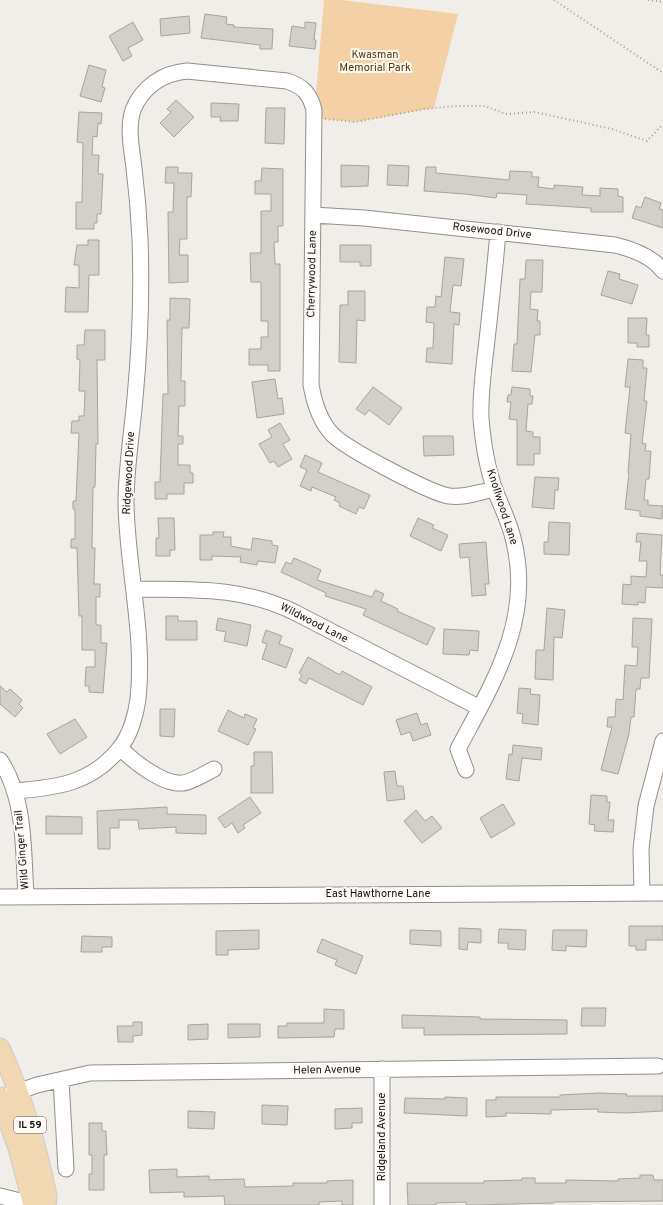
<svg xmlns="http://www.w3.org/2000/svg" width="663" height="1205" viewBox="0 0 663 1205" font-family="Overpass,sans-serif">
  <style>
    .green { fill: #f3d0a5 }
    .building { fill: #d3cfca; stroke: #a7a39e }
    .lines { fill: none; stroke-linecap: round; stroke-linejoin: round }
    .minor-casing { stroke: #938f8a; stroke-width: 17 }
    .major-casing { stroke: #cbcbcb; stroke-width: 21 }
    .path { stroke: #a3a09c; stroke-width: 2; stroke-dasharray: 1 3; stroke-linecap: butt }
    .minor { stroke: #fff; stroke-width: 15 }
    .major { stroke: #f2d7b3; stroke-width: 19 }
    .labels { text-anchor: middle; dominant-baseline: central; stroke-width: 4; stroke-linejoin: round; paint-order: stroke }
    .shield { fill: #fefaf5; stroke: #5a5855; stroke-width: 1 }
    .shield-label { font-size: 10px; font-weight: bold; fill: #141311 }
    .park-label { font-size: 11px; fill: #543603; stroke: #fefaf5 }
    .street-label { font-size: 11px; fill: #141311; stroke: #fefaf5 }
  </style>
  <rect width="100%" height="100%" fill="#f1ede8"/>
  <path class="green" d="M324,0H341L458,14L434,108L355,122L314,118Z"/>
  <path class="building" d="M205,14L227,17L226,24L234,25V27L273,29L272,49H260V45L201,38Z
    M189,16L190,33L161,36L160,19Z
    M133,22L143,40L128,48L132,56L123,61L109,36Z
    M305,22L316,23L314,40H316L315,49L289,46L292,26L305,28Z
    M89,65L106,70L102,87L105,88L101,102L80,96Z
    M176,100L194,117L174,137L160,123L171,112L167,109Z
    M211,103L239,104L238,121H220L221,117H211Z
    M266,108H285L284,144L265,143Z
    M79,112L102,113L101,124L98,123L97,137L93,136L92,155H99L98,174H103L101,214H97V223H94V229H76V202H82L83,143L77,142Z
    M341,165L369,166L368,186L341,187Z
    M388,165L409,166L408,186L387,185Z
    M166,167H178V173H192L191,197H187V239H180L179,255H188V282L169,283L168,212H173L174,183H165Z
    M426,167H436V173L509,180L510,171L532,172V177H539L538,187L554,189V185L583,187L582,195L600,196V188L618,189V196L623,197V212H591V208L526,204L527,195L497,193L496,198L465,194L424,191Z
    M262,168L283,169V226H278V242H274L275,264H280V371H268V365H249V349H261V337H268V321H261V282H251L250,253H261V211H271V194H255V181H261Z
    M645,197L661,203L659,209L663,210V228L632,218L636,206L641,208Z
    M88,240H99V275H89L88,312H65L66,287L79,288V265H74L77,245H88Z
    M340,245H371V266H360V262H340Z
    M445,257L464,259L461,286L453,285L450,312L460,313L459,325L454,324L452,364L426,362L427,348H433L434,323L426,322L427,307H435L436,296L441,297Z
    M526,260H543L542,292H531L530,309L538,310L537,321H540V335H535L531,372L512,371L514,344H517L520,279H525Z
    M608,271L620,274L619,279L638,285L632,304L601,295Z
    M348,291H365V321L357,320L356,363L339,362L340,305H348Z
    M170,298L190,299L189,328H182L181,381H185V406H179L178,436H183V444H178V465H190V473H193V483H184V494H167V499H155V482H160L163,394H168L167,320H170Z
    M628,318H647L646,335H649V347H637V343H628Z
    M85,330H105V360H97L98,444H96L95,487H93L92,548H95L94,584H100V597H96V625H101V643H107L103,693L89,692V686H85L86,667H95V650H82V616H79L77,548H71V539H75V509H73V501H76L79,433H71L72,421H79V416H84L85,391H79L80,360L77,359V345H84Z
    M628,359L643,360V368H647L644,401H647L642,443L646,444L645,451H651L649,479H646L644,500H648V505L663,506L662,519L640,516V511L625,509L629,473H628L631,434L625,433L630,387H625Z
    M275,379L278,399L282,398L284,414L257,418L252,382Z
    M373,387L402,408L389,425L369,410L365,415L356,409Z
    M512,387L530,389V396H533L532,404H528L526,431L533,432V437H540V454H534V465H517V420L509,419L511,402H507L508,395H511Z
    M280,423L290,440L283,444L292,459L278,467L274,461L270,463L259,444L272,437L268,430Z
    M423,436H453L454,455L424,456Z
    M305,455L322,463L318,472L370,495L364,509L359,507L356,514L339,506L340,503L334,500L336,497L312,487L311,491L300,486L307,470L300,467Z
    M535,477L559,478L558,490H555L554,509L532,507Z
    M158,518H174L175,550H170V556H156V538H159Z
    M418,518L434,525L432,528L448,535L441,551L410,536Z
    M549,522L570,523L569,555L544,554V542H548Z
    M213,532H224L223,537H231V546L251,550L253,538L272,541V545L278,546L275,563L258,561L257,565L240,562L241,557L212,556V560H200V535H213Z
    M637,533L662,535L660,575H663V588L646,587L645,603L638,602V605L622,604L623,584L631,585V576L646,577L647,561H639L641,542H636Z
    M486,542L489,584H485L486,595L472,596L469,557L460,558L459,544Z
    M294,558L321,570L317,580L372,597L375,590L384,594L381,601L398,609L397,611L435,628L427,645L363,615L366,609L325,596L326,593L281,572L286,562L291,564Z
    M547,608L565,610L562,638L554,637L553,680L535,679L536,650H544Z
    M166,616H178V621H197V640H166Z
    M218,618L251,625L247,646L224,641L226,632L216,630Z
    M633,618L652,619L649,678H641L640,689H636L634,717H631L629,734L618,774L601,770L612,727H607L608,717H615L616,699L623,700L625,665L637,666L638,647H632Z
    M444,629L479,631L478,651L470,650L469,655L443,654Z
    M266,630L282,636L279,644L293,649L286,668L262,659L267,644L262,642Z
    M308,657L340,675L342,671L372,687L363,705L309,678L306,684L299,680L302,675L299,673Z
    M0,686L7,692L10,689L22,700L19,704L23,708L15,717L0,704Z
    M519,688L531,689L530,694L540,695L538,725L522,723L523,714L517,713Z
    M160,709H175L174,737L160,736Z
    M228,710L244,718L245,714L257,719L253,728L256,729L248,745L218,731Z
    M417,713L421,725L427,723L431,735L413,741L410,732L401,735L396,720Z
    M75,719L87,737L60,754L47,734Z
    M513,745L542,748L541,760L522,758L519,781L506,779L509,754L512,755Z
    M254,752H272L273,793H251V766H254Z
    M395,771L397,786H403L405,799L387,801L384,772Z
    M591,795L607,796V802H610L608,820H614L613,832L594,831L595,825L589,824Z
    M250,797L261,813L243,825L245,828L238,833L232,823L225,828L218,818Z
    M503,804L515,824L491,838L480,818Z
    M167,807V814L206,815V834L176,833V827L139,829L138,820H119V828H110V849H98L97,811Z
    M416,810L425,821L432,816L442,828L422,843L404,821Z
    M46,816L82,817V834H46Z
    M629,926H663V940H646V950H636V946H629Z
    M459,928L481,929V943L468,942L467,950L459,949Z
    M499,929L526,930L525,950L508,949V943H498Z
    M259,930V949L228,950V955H216V931Z
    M410,930L441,931V946L410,944Z
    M553,930H587L586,947L566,946V951L552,950Z
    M82,936L112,937V947H102V952H81Z
    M322,939L363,956L356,974L335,965L337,960L317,952Z
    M582,1008H606L605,1026H581Z
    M324,1009L344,1010V1029H335L334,1037L278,1038V1026H287V1023H324Z
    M402,1015L480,1017V1019L567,1020V1034L424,1035V1028H402Z
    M133,1022H142V1035L133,1036V1042H118L117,1026H133Z
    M208,1024V1039L188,1040V1025Z
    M228,1024H260V1037L228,1038Z
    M599,1093L627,1094L626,1096H663V1111L626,1113L598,1112V1109L551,1110V1114L506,1113V1116L486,1117V1100H496V1097H560V1095Z
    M445,1097L467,1098V1116L404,1113L405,1098L445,1099Z
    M262,1105L288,1106L287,1125L262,1124Z
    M362,1108V1123H352V1128L335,1129V1109Z
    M188,1111L215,1112L214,1129L188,1128Z
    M89,1123H102V1131H106L107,1155H104V1190H89V1174H92V1155H89Z
    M177,1169V1177L209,1176V1180L244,1179L245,1187L293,1186V1183H327V1181L353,1180V1205H342V1201L319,1202V1205H225L224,1196L184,1197V1192L150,1193L149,1170Z
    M640,1175H653L654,1180H663V1201L554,1202V1203L476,1205H466V1202L436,1203V1205H408L407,1183H484V1181L522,1180V1178H535V1183H566V1180L618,1181V1179L640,1178Z"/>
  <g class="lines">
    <defs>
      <path id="minor" d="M313,215L364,218L615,245C632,249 652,256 663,271
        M134,589C193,590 240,586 294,612L480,708
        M120,748C133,761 163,785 182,783C190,783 206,773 214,769
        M0,760C26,799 23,851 26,896
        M466,770L458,749C494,681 534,618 513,538C509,521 501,506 495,490C487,468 483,442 481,419C480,393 484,366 487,340C491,304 495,268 498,232
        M14,791C55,788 91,784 119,749C130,736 136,715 138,699C145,633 127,568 126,503C126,468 132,433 135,398C140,345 142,293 140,239C139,216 137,192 134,168C132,150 127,129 133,110C142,87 163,73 187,71L287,81C303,86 310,94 314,110L311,385C314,402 320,422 333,435C347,449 430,493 449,496C465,498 480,492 495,489
        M642,893L641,849L646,806L663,741
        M0,897L663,893
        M61,1080L66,1169
        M9,1095L37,1085L90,1073L658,1066
        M0,1196L32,1204
        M382,1205V1069"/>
      <path id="major" d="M0,1048C22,1096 37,1145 47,1196L46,1205
        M0,1097L18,1148L33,1205"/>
    </defs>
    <use href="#minor" class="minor-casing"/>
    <use href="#major" class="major-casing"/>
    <path class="path" d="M554,0L663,73
      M648,0L663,2
      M325,119L355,122L424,109L457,106H485L506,114L535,112L612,129L647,141L663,124"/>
    <use href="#minor" class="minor"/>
    <use href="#major" class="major"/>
  </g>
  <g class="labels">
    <rect class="shield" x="14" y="1117" width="32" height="16" rx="3"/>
    <g class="shield-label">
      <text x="30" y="1125">IL 59</text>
    </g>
    <g class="park-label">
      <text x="375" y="55">Kwasman<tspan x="375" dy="13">Memorial Park</tspan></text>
    </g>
    <g class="street-label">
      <text transform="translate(492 231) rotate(6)">Rosewood Drive</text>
      <text transform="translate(312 274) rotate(-89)">Cherrywood Lane</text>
      <text transform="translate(129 473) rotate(-87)">Ridgewood Drive</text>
      <text transform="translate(502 507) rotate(72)">Knollwood Lane</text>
      <text transform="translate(314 623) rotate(27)">Wildwood Lane</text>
      <text transform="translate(22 850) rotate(-95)">Wild Ginger Trail</text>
      <text x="378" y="894">East Hawthorne Lane</text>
      <text transform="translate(327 1070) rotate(-1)">Helen Avenue</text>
      <text transform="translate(382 1137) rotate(-90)">Ridgeland Avenue</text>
    </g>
  </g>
</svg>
